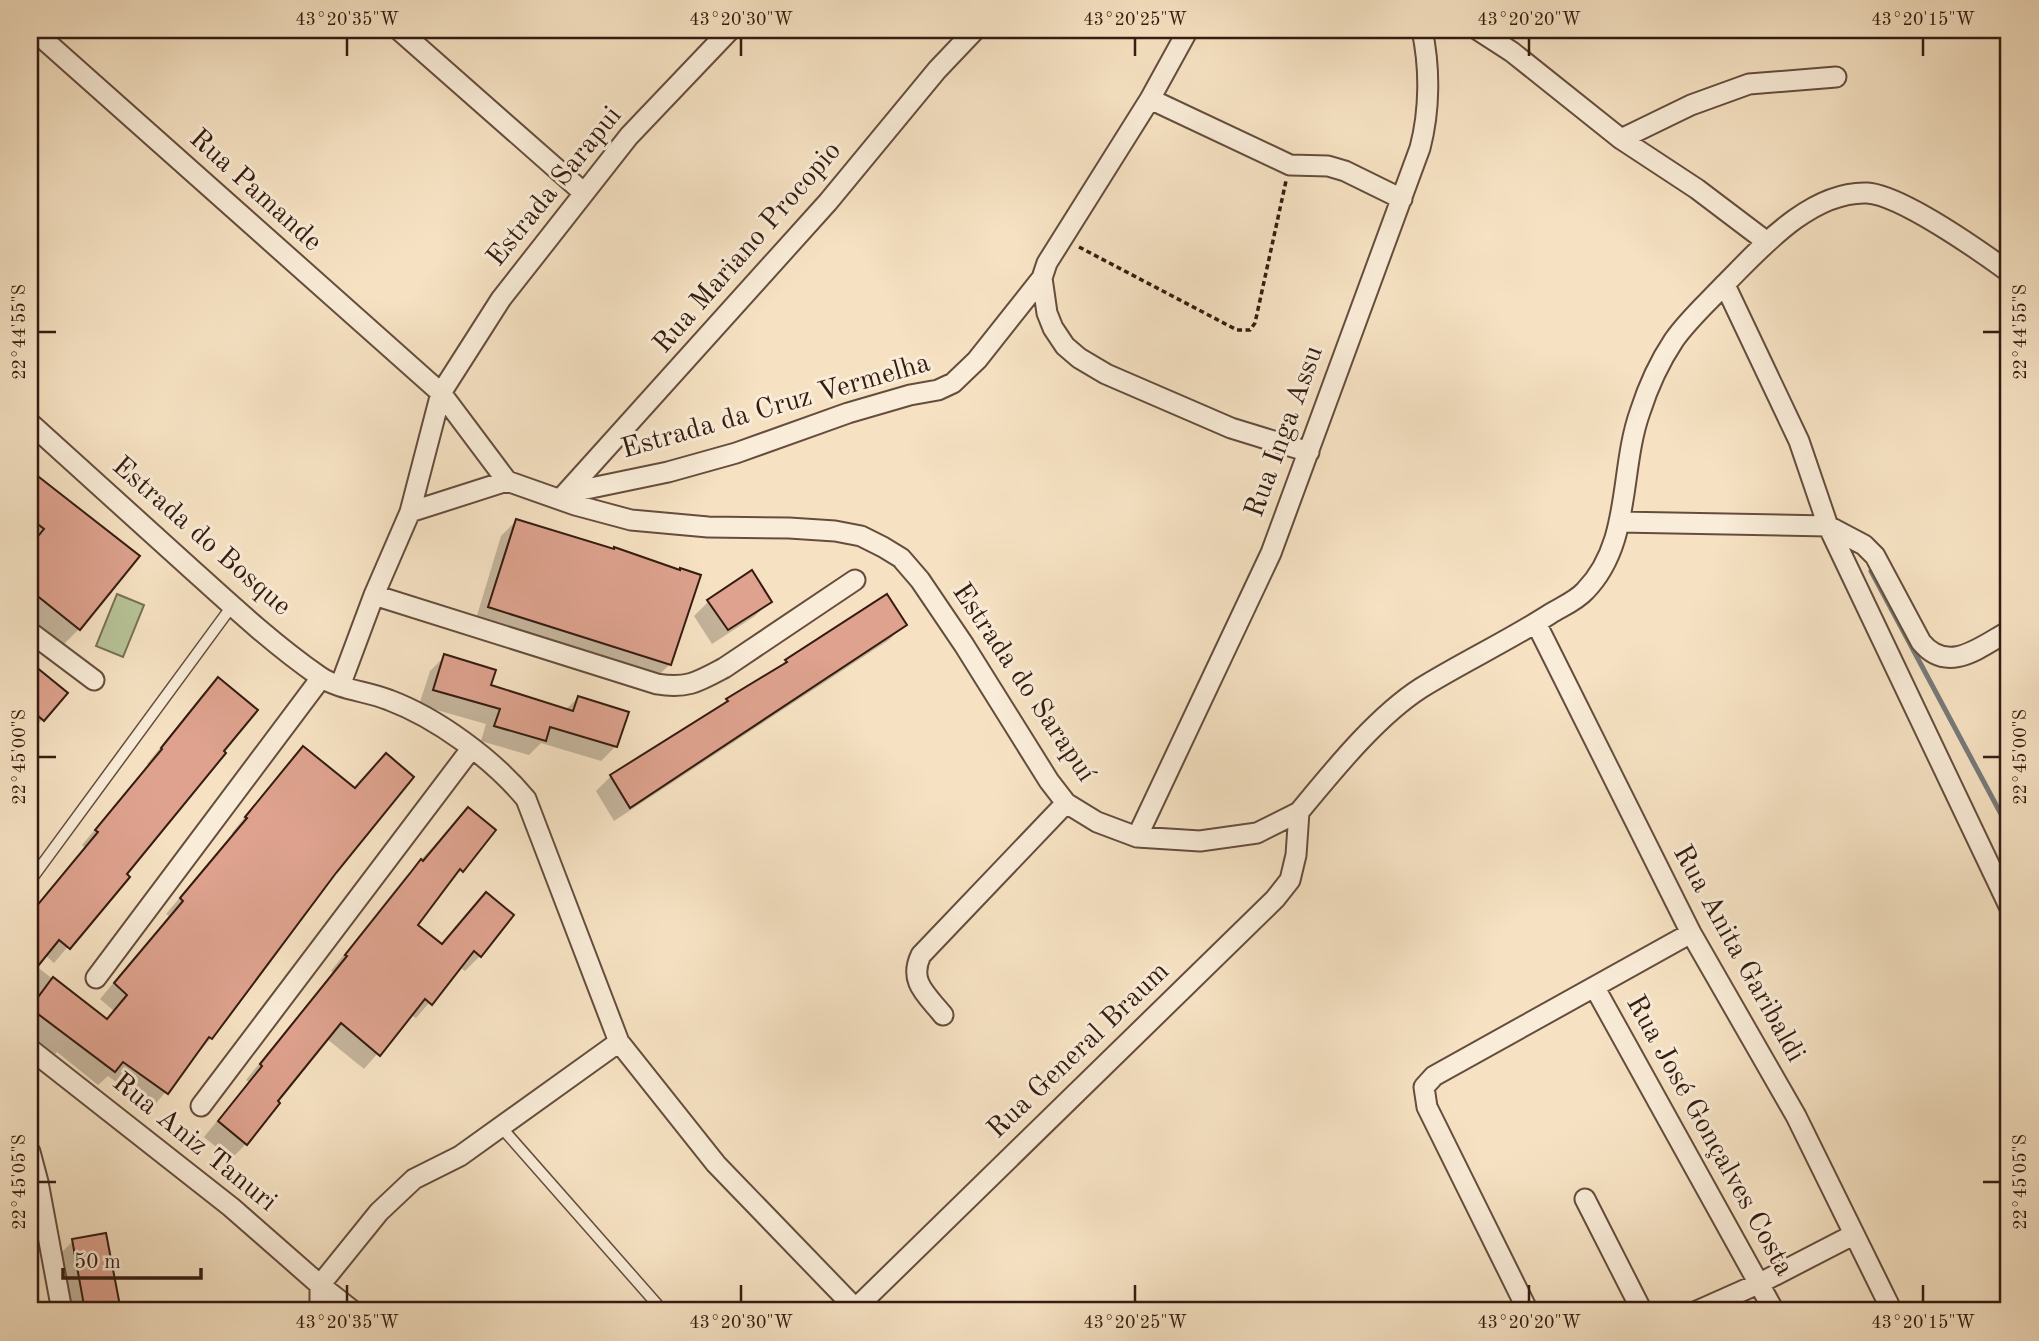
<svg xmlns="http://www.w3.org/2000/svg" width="2039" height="1341" viewBox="0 0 2039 1341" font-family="'Old Standard TT',serif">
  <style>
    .green { fill: #b7c498; stroke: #767054; stroke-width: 2 }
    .shadow { fill: #0003 }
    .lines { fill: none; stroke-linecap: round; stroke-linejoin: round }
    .stream { stroke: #777a79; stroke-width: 5 }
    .building { fill: #dea28e; stroke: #351b10; stroke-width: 2 }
    .lane-casing { stroke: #654d3d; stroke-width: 13 }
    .street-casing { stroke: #654d3d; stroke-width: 23 }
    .path { stroke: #351b10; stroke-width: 3.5; stroke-dasharray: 5 3.5; stroke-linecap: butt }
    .lane { stroke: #f9ecd8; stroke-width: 10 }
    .street { stroke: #f9ecd8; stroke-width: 19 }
    .ticks { fill: none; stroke: #351b10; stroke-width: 2.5 }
    .labels { text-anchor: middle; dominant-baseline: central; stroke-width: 6; stroke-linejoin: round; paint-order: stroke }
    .street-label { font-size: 28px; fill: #351b10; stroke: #f9ecd8 }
    .neatline { fill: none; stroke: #351b10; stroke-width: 2.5 }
    .ticks-label { font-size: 18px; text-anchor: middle; fill: #351b10 }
  </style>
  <rect width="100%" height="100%" fill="#f6e2c3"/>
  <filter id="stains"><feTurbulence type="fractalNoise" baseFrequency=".00286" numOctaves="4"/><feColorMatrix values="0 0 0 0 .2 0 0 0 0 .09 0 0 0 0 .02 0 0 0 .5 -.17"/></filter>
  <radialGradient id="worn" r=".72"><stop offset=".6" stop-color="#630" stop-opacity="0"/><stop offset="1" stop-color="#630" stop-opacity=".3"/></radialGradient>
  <path class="green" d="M117,594L144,605L123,657L96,646Z"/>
  <path class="shadow" d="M30,472L137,556L79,629L64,644L30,617Z
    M516,521L670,664L655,679L475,622L501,536Z
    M709,601H770L755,616L712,644L694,616Z
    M904,625L889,640L614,821L596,791L611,776L720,708L728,701L776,671L786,661Z
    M445,656L488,687L565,710L578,698L616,746L601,761L541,743L529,755L481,741L486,724L419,705L430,671Z
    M30,664L65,693L30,733Z
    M218,679L124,874L127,877L54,963L45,955L36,966L106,1020L114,1011L100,999L169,916L166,914L233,834L232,833L288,763L303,748L335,872L211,1038L152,1108L108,1076L98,1085L57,1052L55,1054L30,1035V915L85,848L82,845L149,765L147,764L203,694Z
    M468,809L494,830L416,925L441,945L486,894L480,956L465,971L460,967L416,1018L411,1015L364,1069L327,1039L275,1102L278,1104L246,1144L231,1159L204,1137L249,1082L246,1080L333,972L331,971L406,876Z
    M105,1235L119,1311H68L58,1256L73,1241Z"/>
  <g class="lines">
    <path class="stream" d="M1871,571L2009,829"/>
  </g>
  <path class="building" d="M30,470L140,556L80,630L30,590V546L44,529L30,518Z
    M516,519L614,549V547L680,570V568L701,575L671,665L488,607Z
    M752,570L772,602L728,630L707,600Z
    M887,594L907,625L630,808L610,775L728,701L726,699L787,662L785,660Z
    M444,654L496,670L491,685L573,711L578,696L629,712L617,747L550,727L546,741L494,726L500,709L433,690Z
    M30,662L68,693L44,721L30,709Z
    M218,677L258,710L224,751L226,753L127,874L130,877L70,949L59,940L30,976V914L98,832L95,830L162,749L161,748Z
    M303,746L355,788L386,753L414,777L336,873L212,1039L209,1037L168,1094L123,1062L115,1072L30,1008L53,977L107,1019L127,995L114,983L183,901L180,898L247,818L245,817Z
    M468,807L496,830L463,872L460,869L418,925L442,944L486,892L514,915L481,957L474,951L432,1005L425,999L380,1056L341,1023L278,1101L280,1103L247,1145L218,1121L262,1066L260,1064L347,956L345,955L411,872L421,859L423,861Z
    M106,1233L121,1311H85L72,1239Z"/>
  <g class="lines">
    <defs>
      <path id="lane" d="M30,881L232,606
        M501,1127L663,1311"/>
      <path id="street" d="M33,30L441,393L507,481L575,505L631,520L708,527L789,528L835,531L861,536L883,547L901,558L920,580L964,645L1049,781L1066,803L1097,822L1137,837L1200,841L1257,833L1299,812C1333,771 1376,717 1421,688C1463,662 1508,641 1550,614C1561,607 1576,601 1585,591C1632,543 1619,471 1640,412C1648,387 1660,361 1674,340C1688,320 1707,303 1724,285C1760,249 1810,191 1867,193C1901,195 1980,251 2009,272
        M399,30L584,193
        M1478,30L1512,52L1621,139L1697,189L1767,242
        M1150,99L1290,165L1328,166L1345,171L1402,199
        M1621,139L1691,105L1749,84L1836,77
        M1042,278L1047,313L1053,328L1065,346L1079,358L1106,374L1231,428L1309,452
        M1725,285L1799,441L1828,526L2009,906
        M30,423C83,471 136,519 188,566C230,604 273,644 319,676C339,690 367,691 389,700C437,718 493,759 526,799L619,1042L716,1164L858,1311
        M567,493L668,472L736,453L848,413L910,395L938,390L953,383L977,360L1042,278L1047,263L1150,99L1188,30
        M565,494L828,202L937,70L975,30
        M410,512L507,481
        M1619,522L1828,526L1864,545L1875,556L1921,642C1948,675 1980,647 2009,631
        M374,595L657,684C687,689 698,682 724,668L855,580
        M1536,623L1691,933L1796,1116L1892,1311
        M30,632L94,680
        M340,686L374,595L410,512L441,393L501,299L629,136L730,30
        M1137,837L1271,553L1420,148C1430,110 1430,67 1422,30
        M96,978L321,678
        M1595,988L1774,1311
        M943,1015C927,995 908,982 921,955L1066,803
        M30,1049L231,1207L320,1285L353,1311
        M201,1106L471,749
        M30,1152L38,1182L62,1311
        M1585,1199L1642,1311
        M855,1309L1275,899L1290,880L1296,855L1299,812
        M320,1311V1285L379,1212L414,1179L460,1156L619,1042
        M1528,1311L1427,1107L1424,1087L1434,1076L1691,933
        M1697,1311L1760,1283L1853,1235"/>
    </defs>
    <use href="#lane" class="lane-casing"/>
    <use href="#street" class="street-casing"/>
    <path class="path" d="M1079,247L1237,330H1250L1255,323L1286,181"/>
    <use href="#lane" class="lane"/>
    <use href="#street" class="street"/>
  </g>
  <path class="ticks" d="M347,38V56M741,38V56M1135,38V56M1529,38V56M1923,38V56M38,332H56M1983,332H2000M38,757H56M1983,757H2000M38,1182H56M1983,1182H2000M347,1285V1302M741,1285V1302M1135,1285V1302M1529,1285V1302M1923,1285V1302"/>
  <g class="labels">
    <g class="street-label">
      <text transform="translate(555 187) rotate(-51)">Estrada Sarapui</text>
      <text transform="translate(255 191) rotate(42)">Rua Pamande</text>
      <text transform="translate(748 248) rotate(-49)">Rua Mariano Procopio</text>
      <text transform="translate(776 407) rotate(-16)">Estrada da Cruz Vermelha</text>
      <text transform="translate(1285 432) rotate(-70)">Rua Inga Assu</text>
      <text transform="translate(201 537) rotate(41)">Estrada do Bosque</text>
      <text transform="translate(1023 683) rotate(56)">Estrada do Sarapuí</text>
      <text transform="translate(1738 954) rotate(61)">Rua Anita Garibaldi</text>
      <text transform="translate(1079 1051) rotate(-44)">Rua General Braum</text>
      <text transform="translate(1709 1136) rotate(61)">Rua José Gonçalves Costa</text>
      <text transform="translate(194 1143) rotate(39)">Rua Aniz Tanuri</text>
    </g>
  </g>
  <rect width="2039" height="1341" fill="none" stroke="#f6e2c3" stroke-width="77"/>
  <path d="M63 1268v10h138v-10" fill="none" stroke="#351b10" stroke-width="3.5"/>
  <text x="74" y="1268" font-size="21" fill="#351b10" stroke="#f9ecd8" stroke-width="5" paint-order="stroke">50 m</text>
  <rect x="38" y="38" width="1962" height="1264" class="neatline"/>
  <g class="ticks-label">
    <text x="347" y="25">43°20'35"W</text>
    <text x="741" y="25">43°20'30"W</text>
    <text x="1135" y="25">43°20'25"W</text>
    <text x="1529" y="25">43°20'20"W</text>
    <text x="1923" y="25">43°20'15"W</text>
    <text transform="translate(19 332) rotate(-90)" y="6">22°44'55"S</text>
    <text transform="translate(2020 332) rotate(-90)" y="6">22°44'55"S</text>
    <text transform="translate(19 757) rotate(-90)" y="6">22°45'00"S</text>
    <text transform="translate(2020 757) rotate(-90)" y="6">22°45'00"S</text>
    <text transform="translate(19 1182) rotate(-90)" y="6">22°45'05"S</text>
    <text transform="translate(2020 1182) rotate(-90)" y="6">22°45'05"S</text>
    <text x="347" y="1328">43°20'35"W</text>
    <text x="741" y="1328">43°20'30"W</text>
    <text x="1135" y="1328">43°20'25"W</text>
    <text x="1529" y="1328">43°20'20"W</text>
    <text x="1923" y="1328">43°20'15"W</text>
  </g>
  <rect width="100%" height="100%" filter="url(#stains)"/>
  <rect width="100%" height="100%" fill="url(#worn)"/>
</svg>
